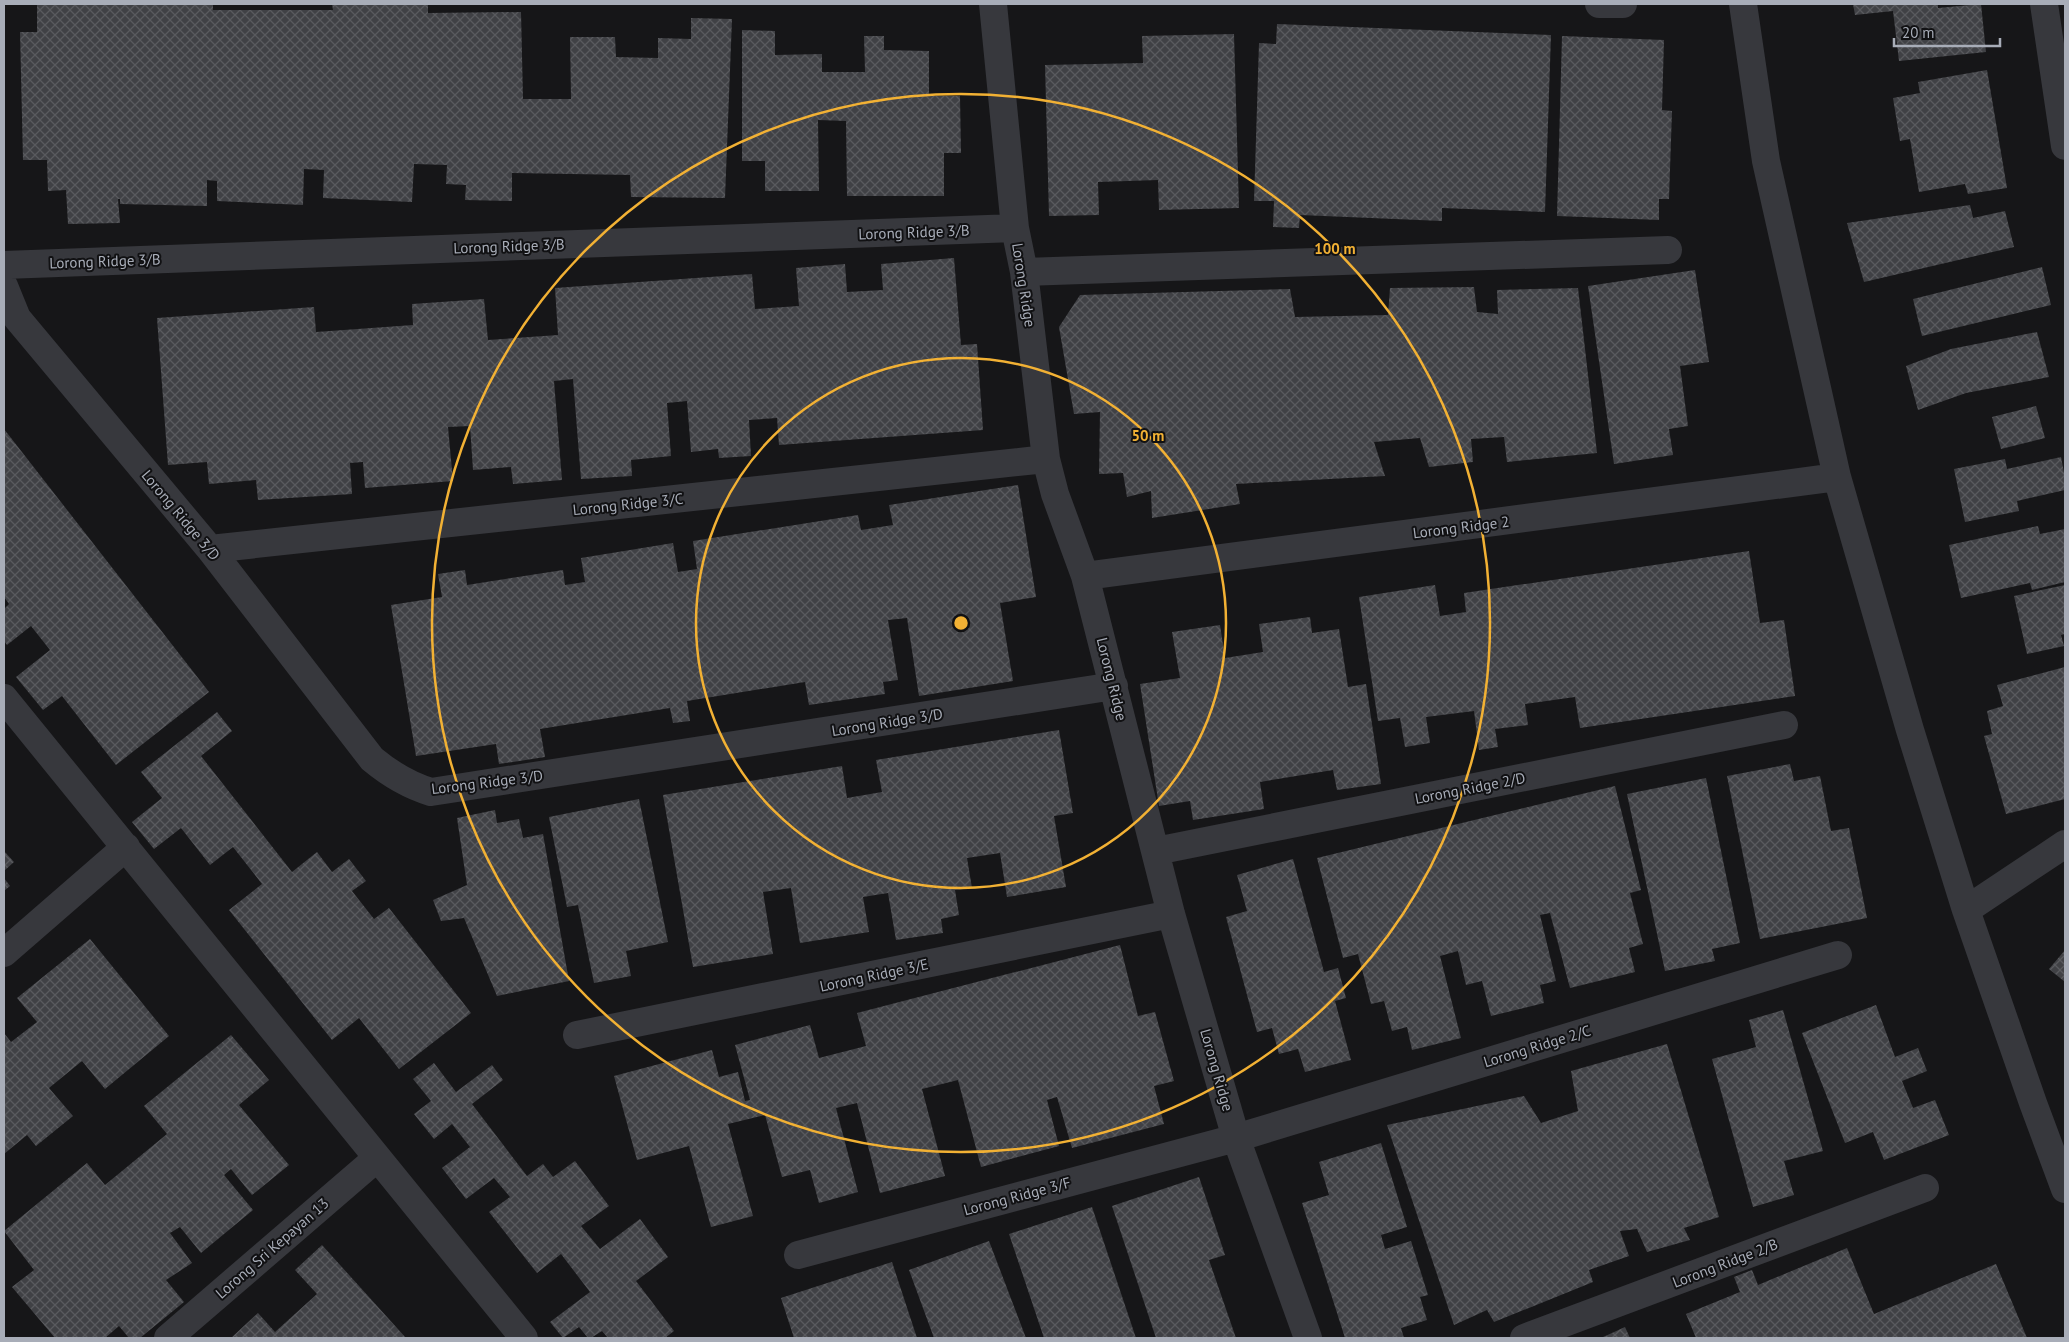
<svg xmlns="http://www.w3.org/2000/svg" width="2069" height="1342" viewBox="0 0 2069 1342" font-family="'PT Sans',sans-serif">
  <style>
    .building { fill: url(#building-cross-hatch) }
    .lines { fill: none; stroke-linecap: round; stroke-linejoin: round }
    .minor { stroke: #37383d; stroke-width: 28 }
    .ring { fill: none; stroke: #f2b134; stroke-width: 2.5 }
    .labels { text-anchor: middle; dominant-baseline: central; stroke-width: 4; stroke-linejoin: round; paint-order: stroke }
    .street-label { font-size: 15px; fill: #a8adb8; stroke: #111113 }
    .centre { fill: #f2b134; stroke: #111113; stroke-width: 2.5 }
    .ring-label { font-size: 15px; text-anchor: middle; font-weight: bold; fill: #f2b134; stroke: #111113; stroke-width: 4; stroke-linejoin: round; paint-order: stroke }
  </style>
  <defs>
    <pattern id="building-cross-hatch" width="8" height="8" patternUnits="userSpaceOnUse" patternTransform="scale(1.25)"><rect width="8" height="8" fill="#404145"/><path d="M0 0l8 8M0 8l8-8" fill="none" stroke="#595a5e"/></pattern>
  </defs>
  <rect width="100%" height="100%" fill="#161618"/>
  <path class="building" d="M37,4H213V10H333L332,4H428V13L521,12L523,99H571L570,37H615L616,57L658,58V38L691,39V18L732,19L725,198L631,197L630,175L512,173V201L465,200L466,185L446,184L447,165L414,164L412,202L323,198L324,170L304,169L303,205L217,201V181L207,180V206L120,204V199H118L120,223L68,224L66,190L48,191L47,160H23L20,32H37Z
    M1853,4H1938V8L1981,4L1986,52L1899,61L1893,11L1855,15Z
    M1277,24L1551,35L1545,212L1442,208V221L1300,215L1299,228L1273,227L1274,201H1254L1259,43L1276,44Z
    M742,30L775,31V55L822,54V72H865L864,36H884V50L929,51V96H960L961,153H944V196H847L846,121L818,120L819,191H765V161H742Z
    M1234,34L1239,208L1159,210L1158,180L1098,182L1099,215L1049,216L1045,65L1143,63L1142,36Z
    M1562,36L1664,40L1662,110L1672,111L1669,199H1659V220L1557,216Z
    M1987,70L2007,188L1968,194L1965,184L1919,192L1910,139L1900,141L1893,98L1920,93L1918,82Z
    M1970,205L1973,218L2005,211L2014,247L1864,282L1847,223Z
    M954,258L961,345L977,344L983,430L779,445L777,418L749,420L751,456L719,458L718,449L691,452L687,401L667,403L671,456L631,460L632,476L581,479L573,379L554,381L562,480L513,484L511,467L473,470L470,426L448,427L453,481L365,488L363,462L350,463L352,494L258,500L256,480L209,484L207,462L168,465L157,318L314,307L316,332L413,325L412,304L484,299L488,340L558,335L555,288L752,274L755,309L799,306L796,268L845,264L847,292L883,290L881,264Z
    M2042,267L2051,305L1922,336L1913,299Z
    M1695,270L1709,362L1680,366L1688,426L1669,429L1673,455L1614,464L1588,286Z
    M1474,287L1477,312L1498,314L1497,290L1578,288L1597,453L1507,462L1504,437L1471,439L1473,462L1429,467L1420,438L1374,442L1385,476L1236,484L1240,504L1152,518L1151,491L1127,497L1123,473L1099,474L1100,412L1074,414L1059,327L1080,295L1290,289L1295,317L1388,315L1390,288Z
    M2037,332L2049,377L1966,393L1918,410L1906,366L1951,349Z
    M2036,406L2045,438L2001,449L1992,417Z
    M4,429L209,692L116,765L62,696L43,710L16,677L50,650L31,626L7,645L4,641V609L9,604L4,597Z
    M2061,457L2065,478V490L2017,501L2019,511L1965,522L1954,469L2005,459L2007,469Z
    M1018,485L1036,597L1000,603L1013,681L919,696L907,618L888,620L898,680L883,682L885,694L809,705L805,682L687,701L690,721L673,723L670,708L540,729L545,757L499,764L496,744L416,756L391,605L442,597L438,574L465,570L467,585L563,570L565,585L585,582L581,558L673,543L678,572L697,569L693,541L858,515L861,530L893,525L889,505Z
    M2038,526L2040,534L2065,529V582L2032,590L2030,583L1961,598L1949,545Z
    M1749,551L1760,623L1784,620L1795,696L1580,728L1575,697L1525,704L1528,725L1495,729L1498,747L1479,750L1474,711L1426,717L1430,743L1405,747L1400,718L1378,721L1359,597L1435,585L1440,616L1466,612L1464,593Z
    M2065,585V634L2061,635L2064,646L2027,654L2014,596Z
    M1310,617L1312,633L1339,629L1348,687L1366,684L1381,784L1337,790L1333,770L1260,782L1264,809L1193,820L1190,801L1159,806L1140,684L1180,678L1172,632L1220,625L1225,658L1263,652L1259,624Z
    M2065,667V799L2006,814L1984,736L1992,734L1987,711L2003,706L1997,685Z
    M217,712L232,731L201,756L292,872L317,852L332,872L349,859L366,881L352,891L374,919L389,908L471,1013L399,1069L359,1018L332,1040L229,910L262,884L233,847L210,865L181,828L154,849L132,822L162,798L141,772Z
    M1059,730L1073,813L1054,816L1066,887L1007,897L1000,853L967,858L972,888L955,890L959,915L941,919L943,933L896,940L888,893L863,897L869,932L800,943L791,888L763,892L773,954L693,967L663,795L842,766L847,798L882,792L876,760Z
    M1790,764L1794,781L1820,776L1831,831L1849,828L1867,918L1760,939L1727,776Z
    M1706,778L1740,943L1712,949L1715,961L1665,971L1627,794Z
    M1615,786L1641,890L1630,893L1643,944L1629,948L1635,972L1570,988L1550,913L1540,915L1556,981L1540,985L1544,1003L1491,1016L1482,981L1466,985L1458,951L1440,956L1461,1038L1412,1050L1407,1027L1392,1031L1384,1001L1371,1004L1358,954L1343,958L1317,858Z
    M639,799L668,942L626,951L631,976L594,983L578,905L567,907L549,817Z
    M495,810L497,823L519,819L523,838L543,834L569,981L497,996L464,918L441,921L433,900L467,885L457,818Z
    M4,851L14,862L4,871Z
    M1293,859L1324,972L1338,968L1346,998L1335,1001L1351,1060L1305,1072L1298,1049L1279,1054L1272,1028L1257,1032L1226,917L1247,911L1237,875Z
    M4,878L10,886L4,891Z
    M90,939L169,1036L105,1089L82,1061L49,1088L73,1116L36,1146L27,1135L4,1154V1033L11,1042L37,1022L17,998Z
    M1120,945L1138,1016L1155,1012L1174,1081L1154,1086L1164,1124L1072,1148L1057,1097L1047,1100L1059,1146L981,1167L958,1080L922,1089L945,1176L880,1193L857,1103L836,1108L858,1192L819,1203L810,1170L782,1177L765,1115L728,1124L753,1216L711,1227L689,1146L637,1160L614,1076L712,1050L719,1077L738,1072L745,1101L750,1100L735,1045L810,1025L819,1058L866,1046L857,1013Z
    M2065,950V982L2049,969Z
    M1876,1005L1895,1057L1918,1048L1927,1071L1902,1081L1913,1108L1935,1100L1949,1135L1884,1160L1873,1132L1845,1143L1802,1033Z
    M1783,1010L1823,1151L1784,1161L1794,1195L1753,1207L1712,1059L1756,1047L1749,1020Z
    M231,1035L269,1080L239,1105L289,1165L252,1195L231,1169L224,1175L253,1210L201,1253L180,1227L170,1233L192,1263L166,1280L184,1302L140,1338H129L119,1326L105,1338H55L12,1287L34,1270L4,1231L87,1163L105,1185L167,1134L144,1106Z
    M1667,1044L1719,1217L1684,1228L1690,1240L1647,1252L1637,1229L1620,1231L1629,1256L1589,1270L1593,1282L1494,1322L1487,1310L1454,1325L1387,1125L1524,1096L1541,1123L1578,1111L1571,1071Z
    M434,1063L456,1092L492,1065L503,1080L472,1104L527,1176L543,1164L553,1177L575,1161L609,1206L581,1226L600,1249L640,1219L668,1257L636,1281L674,1331L665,1338H608L602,1331L591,1338H588L579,1327L563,1338L550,1322L590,1292L561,1254L537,1273L489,1212L510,1197L494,1178L466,1199L442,1168L470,1147L452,1124L434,1139L414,1114L431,1101L413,1079Z
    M1381,1143L1407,1227L1381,1235L1385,1249L1411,1241L1428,1295L1420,1297L1427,1320L1401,1328L1404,1338H1345L1302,1203L1329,1195L1319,1162Z
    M1199,1177L1225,1255L1209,1260L1236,1338H1156L1112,1206Z
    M1092,1207L1136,1338H1044L1009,1234Z
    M989,1241L1026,1338H934L909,1270Z
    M322,1245L406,1338H231L258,1313L275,1332L317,1294L295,1270Z
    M1847,1248L1874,1314L1996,1264L2027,1338H1696L1686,1314L1740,1292L1734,1277L1752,1270L1758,1285Z
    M892,1262L917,1338H794L781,1298Z
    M1625,1327L1630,1338H1601Z"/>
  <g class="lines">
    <path class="minor" d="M993,4L1015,228L1024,272L1046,459L1055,494L1085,576L1171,914L1236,1138L1308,1338
      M1599,4H1623
      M1743,4L1766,161L1837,477L1910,730L1966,910L2033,1103L2065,1189
      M2044,4L2065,146
      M4,265L1015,228
      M1024,272L1668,250
      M4,286L17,318L210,549L372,759C390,774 408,785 431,792L1114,686
      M210,549L1046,459
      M1085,576L1837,477
      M4,698L524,1338
      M1156,851L1784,725
      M1966,910L2065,844
      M4,953L126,847
      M577,1035L1171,914
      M798,1255L1236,1138L1838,955
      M168,1338L377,1158
      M1524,1338L1925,1188"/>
  </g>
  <g class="ring">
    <circle cx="961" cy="623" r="265"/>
    <circle cx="961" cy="623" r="529"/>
  </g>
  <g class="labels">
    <g class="street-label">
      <text transform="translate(914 232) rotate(-2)">Lorong Ridge 3/B</text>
      <text transform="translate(509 246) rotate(-2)">Lorong Ridge 3/B</text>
      <text transform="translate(105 261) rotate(-2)">Lorong Ridge 3/B</text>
      <text transform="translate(1024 285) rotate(81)">Lorong Ridge</text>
      <text transform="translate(628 504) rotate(-6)">Lorong Ridge 3/C</text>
      <text transform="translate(181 515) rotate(50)">Lorong Ridge 3/D</text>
      <text transform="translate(1461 527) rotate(-7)">Lorong Ridge 2</text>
      <text transform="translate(1112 679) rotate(76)">Lorong Ridge</text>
      <text transform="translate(887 722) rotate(-9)">Lorong Ridge 3/D</text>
      <text transform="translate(487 782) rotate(-7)">Lorong Ridge 3/D</text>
      <text transform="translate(1470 788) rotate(-11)">Lorong Ridge 2/D</text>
      <text transform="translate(874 975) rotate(-12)">Lorong Ridge 3/E</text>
      <text transform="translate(1537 1046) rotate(-17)">Lorong Ridge 2/C</text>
      <text transform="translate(1217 1070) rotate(74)">Lorong Ridge</text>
      <text transform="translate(1017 1196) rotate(-15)">Lorong Ridge 3/F</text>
      <text transform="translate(272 1248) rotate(-41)">Lorong Sri Kepayan 13</text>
      <text transform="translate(1725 1263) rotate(-21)">Lorong Ridge 2/B</text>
    </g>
  </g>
  <circle cx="961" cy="623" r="8" class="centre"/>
  <g class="ring-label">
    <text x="1335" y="254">100 m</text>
    <text x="1148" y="441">50 m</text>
  </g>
  <rect width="2069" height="1342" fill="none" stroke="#a8adb8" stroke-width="10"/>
  <path d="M1894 38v8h106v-8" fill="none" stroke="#a8adb8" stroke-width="2.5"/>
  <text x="1902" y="38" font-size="15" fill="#a8adb8" stroke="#111113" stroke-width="4" paint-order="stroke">20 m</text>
</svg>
